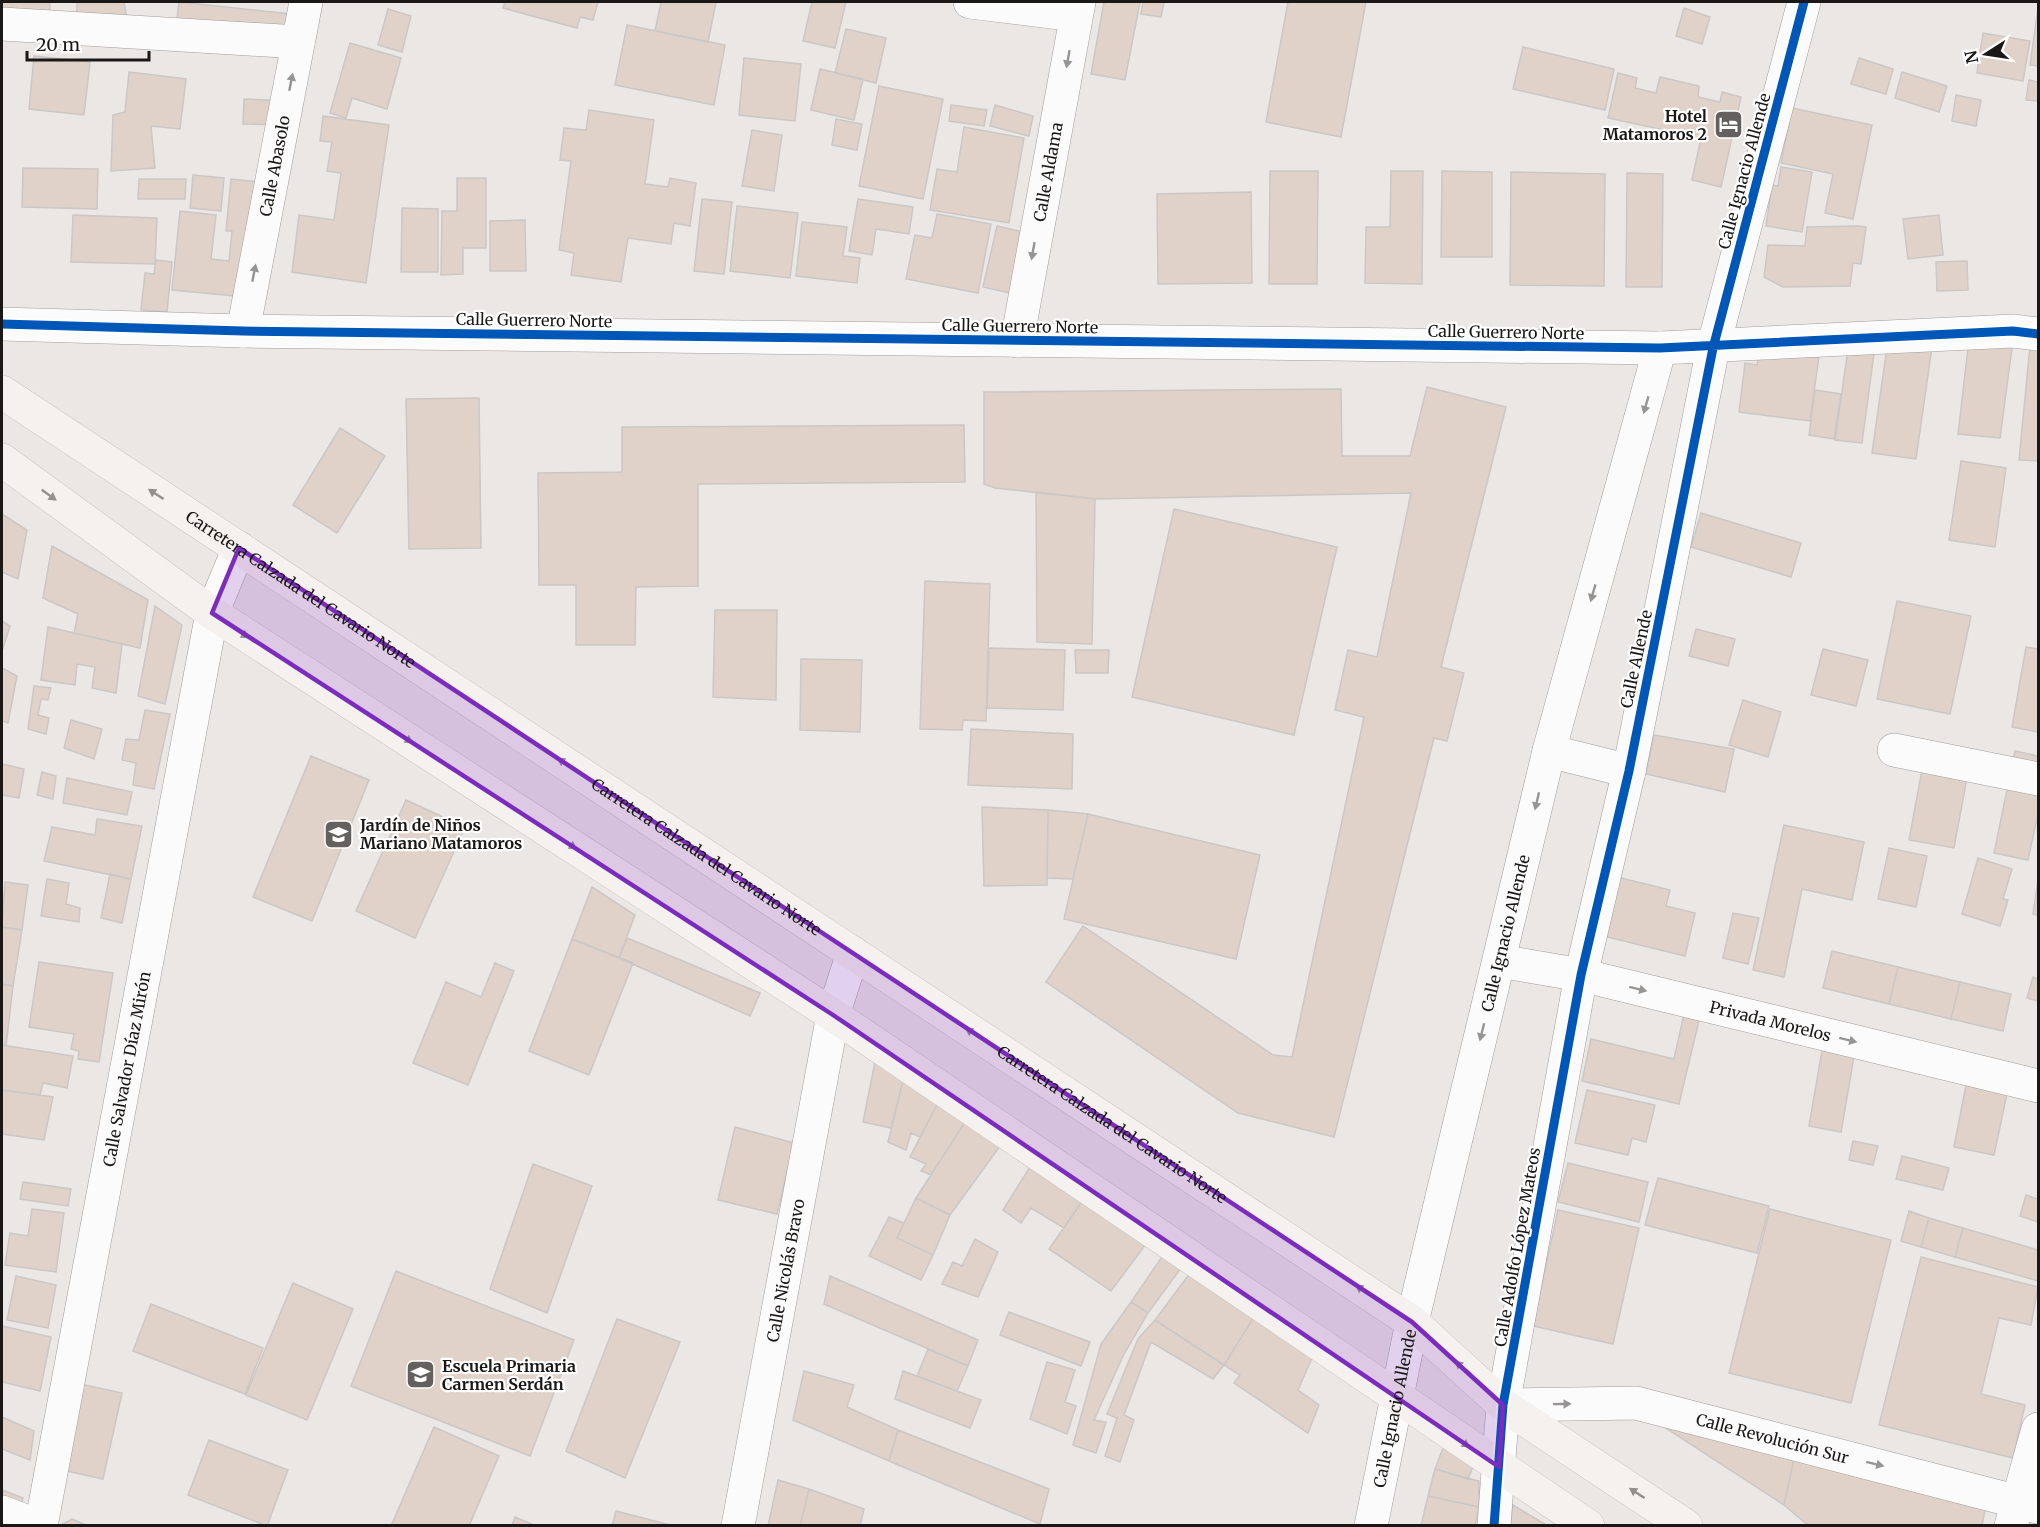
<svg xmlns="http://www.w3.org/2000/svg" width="2040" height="1527" viewBox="0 0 2040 1527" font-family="Merriweather,serif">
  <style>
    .building { fill: #e0d2c8; stroke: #cac7c6; stroke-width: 1.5 }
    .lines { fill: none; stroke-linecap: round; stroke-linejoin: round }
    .minor-casing { stroke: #a09d9b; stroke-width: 34 }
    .primary-casing { stroke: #c6c4c2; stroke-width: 34 }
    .minor { stroke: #fcfbfb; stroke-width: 33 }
    .primary { stroke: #f5f1ee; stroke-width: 33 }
    .cycleway-casing { stroke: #fff; stroke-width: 13 }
    .cycleway { stroke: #0057b8; stroke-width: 9 }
    .oneway { fill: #969594 }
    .oneway2 { fill: #928f8d }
    .marked { fill: #7b2cbf; fill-opacity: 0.2; stroke: #7b2cbf; stroke-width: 4.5; stroke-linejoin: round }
    .labels { text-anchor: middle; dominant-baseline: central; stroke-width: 4.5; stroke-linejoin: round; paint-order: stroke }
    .poi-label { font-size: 16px; font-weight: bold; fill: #1a1816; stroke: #fff; text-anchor: start }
    .street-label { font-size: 16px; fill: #1a1816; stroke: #fff }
  </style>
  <rect width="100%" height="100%" fill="#ebe7e5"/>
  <path class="building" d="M2,2H50L49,26L2,23Z
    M77,2H124L129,30L77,14Z
    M179,2L291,14L287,58L174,45Z
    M505,2H598L593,20L580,17L577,28L503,8Z
    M661,2H716L708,42L655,31Z
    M812,2H846L835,48L803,41Z
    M1104,2H1140L1125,80L1091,74Z
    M1143,2H1164L1161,17L1141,14Z
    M1288,2H1366L1341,137L1266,122Z
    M1684,8L1710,17L1702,44L1676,36Z
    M2038,8V66L2030,65Z
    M388,9L411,16L402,52L378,45Z
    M627,25L725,45L714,105L615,85Z
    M846,29L886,38L876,83L835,73Z
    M1983,33L2030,41L2023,81L1977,73Z
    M350,43L401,58L387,109L352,98L346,118L330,113Z
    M1523,47L1614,69L1605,110L1513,89Z
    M34,56L90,62L84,115L29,109Z
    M744,58L801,64L795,121L739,115Z
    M1859,58L1893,69L1886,94L1851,84Z
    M820,69L863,79L854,120L811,110Z
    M129,72L186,79L180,129L151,126L155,168L111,171L113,115L125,112Z
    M1902,72L1947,86L1939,112L1895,98Z
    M1618,73L1637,78L1635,88L1656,93L1660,77L1699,86L1698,97L1720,102L1722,92L1741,97L1721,187L1692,180L1701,138L1608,118Z
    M2029,80L2038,82V101L2026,100Z
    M879,86L943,99L923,199L859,186Z
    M1956,95L1981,100L1976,126L1952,121Z
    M244,99L292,101L291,125L243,124Z
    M951,105L987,110L984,126L949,121Z
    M995,105L1033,116L1029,136L990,126Z
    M1792,108L1872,125L1853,219L1825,213L1833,174L1781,163Z
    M589,110L654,120L645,184L668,187L670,178L696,183L690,226L674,223L671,244L628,238L621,282L571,275L574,253L559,250L571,161L560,160L564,128L586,130Z
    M323,116L389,125L366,283L292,272L299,215L334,220L341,173L327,171L332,142L320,141Z
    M836,119L862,124L857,150L832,145Z
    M964,127L1024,138L1009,223L930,210L937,169L957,172Z
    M752,130L782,135L774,191L742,186Z
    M1781,167L1812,172L1802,232L1766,226L1772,185L1778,186Z
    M23,168L98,169L97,209L22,207Z
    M1270,171H1318L1317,284H1269Z
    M1391,171H1423L1422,284L1365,283L1366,227H1390Z
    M1442,171L1492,172V257H1441Z
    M1511,172L1605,174L1604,286L1510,285Z
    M1627,173L1663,174L1662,287H1626Z
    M193,175L224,178L221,211L190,208Z
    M457,178H486V248H463V274L441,275L442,211H457Z
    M139,179H186L185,199H138Z
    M231,179L277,184L266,299L172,290L180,211L216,215L211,259L229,261L232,231H226Z
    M1251,192L1252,283L1158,284L1157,194Z
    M702,199L732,202L724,274L694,271Z
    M858,199L913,207L909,234L876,229L872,255L849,251Z
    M737,206L798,213L790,278L730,271Z
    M402,208L438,209V272H401Z
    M937,214L991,224L978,293L906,279L915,235L932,238Z
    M73,215L157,218L155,264L71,262Z
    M1939,215L1943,255L1908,259L1903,219Z
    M525,220L526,271H490V221Z
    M802,222L847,227L843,256L860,258L857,283L796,276Z
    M997,226L1024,232L1010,293L983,287Z
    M1858,226L1866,227L1861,264L1853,263L1850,286L1783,287L1764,277L1768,245L1805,246L1807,227Z
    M156,260L172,262L167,312L141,310L145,273L154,274Z
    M1967,261L1968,290L1937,291L1936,262Z
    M1762,327L1822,335L1810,421L1739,412L1745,363L1757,365Z
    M1851,328L1877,331L1862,443L1835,440Z
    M2031,335L2038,336V461L2019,460Z
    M1888,340L1932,347L1916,459L1872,453Z
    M1969,340L2013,341L2000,438L1958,434Z
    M1427,387L1506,407L1441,667L1464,673L1447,741L1434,738L1334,1137L1238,1113L1046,982L1083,926L1273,1055L1292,1057L1364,717L1335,710L1348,650L1377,657L1411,493L1095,499L995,488L984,484V392L1341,389L1342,456H1410Z
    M1815,390L1841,394L1834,439L1809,435Z
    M479,398L481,548L409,549L406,399Z
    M964,425L965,482L698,484V586L636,587L635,645H576V585H539L538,473L622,472V427Z
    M340,428L385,456L337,533L293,505Z
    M1961,461L2006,468L1995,547L1949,540Z
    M1036,492L1095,499L1092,644L1037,642Z
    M1174,509L1337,547L1294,735L1132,697Z
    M1701,513L1801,543L1791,577L1691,547Z
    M2,514L27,530L18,579L2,572Z
    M52,546L148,600L140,648L74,633L78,614L43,598Z
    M925,581L990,584L986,721L963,720L962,730L920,729Z
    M1897,601L1971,616L1950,714L1877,699Z
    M155,606L182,625L165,704L138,696Z
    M715,610H777L776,700L713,697Z
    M2,621L10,626L2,651Z
    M48,627L122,644L116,693L92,688L95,667L77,664L75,685L41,680Z
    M1696,629L1735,639L1728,666L1689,656Z
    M2026,647L2038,649V732L2012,727Z
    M989,648L1065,650L1063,710L987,708Z
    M1823,649L1868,660L1856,706L1811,695Z
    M1075,650H1109L1108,673H1076Z
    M801,659L862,660L860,732L800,730Z
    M2,668L17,676L8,723L2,721Z
    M34,686L51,688L48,700L41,699L38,715L49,718L46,734L28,729Z
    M1743,700L1781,712L1768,757L1729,745Z
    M145,710L170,714L154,789L133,785L136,763L122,760L126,739L139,740Z
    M71,720L102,729L94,759L64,748Z
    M971,729L1073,734L1072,789L968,785Z
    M1654,735L1734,749L1725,792L1646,774Z
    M1927,743L1972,751L1954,848L1909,840Z
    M2015,751L2038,756V814L2028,860L1994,853Z
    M311,756L369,780L312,921L253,897Z
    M2,764L24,769L19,798L2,795Z
    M42,772L56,776L53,799L37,795Z
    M67,778L132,792L127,815L63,803Z
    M406,800L465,827L415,938L356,911Z
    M982,807L1048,810L1047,885L984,886Z
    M1048,810L1088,814L1073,879L1047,878Z
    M1088,814L1260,855L1236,959L1064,919Z
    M97,819L142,826L131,879L44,861L52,827L95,835Z
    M1784,825L1864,842L1852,900L1802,889L1784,977L1753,970Z
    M1889,848L1927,856L1916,907L1878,899Z
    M1978,858L2012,869L2003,899L2008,900L2000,926L1962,914Z
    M110,874L131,879L122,923L101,918Z
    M1617,877L1670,890L1666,906L1695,913L1685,956L1603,936Z
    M47,879L69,883L66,904L80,908L79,922L41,916Z
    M2038,880V915L2033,914Z
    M5,882L28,885L22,930L2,927Z
    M592,887L635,915L619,958L572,939Z
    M1733,913L1759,918L1748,964L1723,958Z
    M2,927L22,930L13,986L2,984Z
    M627,938L760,993L750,1016L619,958Z
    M572,939L633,963L589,1075L529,1051Z
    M1832,951L1898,967L1889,1004L1823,988Z
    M39,962L113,973L99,1062L78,1059L79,1051L71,1049L74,1034L29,1027Z
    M495,963L514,971L468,1085L413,1063L446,982L481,997Z
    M1898,967L1960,982L1951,1019L1889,1004Z
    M2033,977L2038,979V1001L2027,998Z
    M1960,982L2011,994L2003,1031L1951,1019Z
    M2,984L13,986L6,1046L2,1045Z
    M1686,1005L1702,1008L1679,1104L1582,1081L1591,1039L1674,1059Z
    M1824,1039L1856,1045L1841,1132L1809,1126Z
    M2,1045L73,1056L67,1088L43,1083L40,1095L2,1090Z
    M875,1062L903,1081L891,1128L863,1122Z
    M1967,1080L2008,1089L1994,1155L1954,1147Z
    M903,1081L938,1103L920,1137L911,1133L906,1150L888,1142Z
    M2,1090L53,1097L44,1140L2,1134Z
    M1587,1090L1655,1105L1646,1142L1632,1138L1628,1155L1575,1143Z
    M938,1103L967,1119L931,1175L921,1171L926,1164L910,1157Z
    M967,1119L1003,1142L950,1215L916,1198Z
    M735,1127L794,1143L777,1214L718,1200Z
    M1853,1141L1878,1146L1873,1165L1849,1160Z
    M1902,1156L1949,1168L1943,1190L1896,1179Z
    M1033,1162L1085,1197L1064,1228L1031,1208L1021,1223L1003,1210Z
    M1568,1163L1648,1182L1639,1222L1558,1202Z
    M533,1164L592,1186L547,1313L490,1289Z
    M1658,1178L1769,1206L1757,1253L1645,1225Z
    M23,1182L71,1189L68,1206L20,1199Z
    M2026,1195L2038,1199V1222L2020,1216Z
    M1085,1197L1149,1240L1111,1291L1049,1249Z
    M916,1198L950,1215L933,1255L897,1238Z
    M32,1209L64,1213L56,1272L5,1265L10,1233L28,1236Z
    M1770,1209L1891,1240L1851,1403L1729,1373Z
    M1558,1210L1639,1228L1613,1344L1533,1326Z
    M1909,1211L1929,1218L1921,1247L1901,1241Z
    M889,1217L904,1223L897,1238L933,1255L921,1280L869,1256Z
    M1929,1218L1963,1228L1955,1257L1921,1247Z
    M1963,1228L2038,1250V1281L1955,1257Z
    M975,1239L998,1252L978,1297L942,1284L953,1262L962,1266Z
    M1168,1248L1187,1260L1148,1313L1131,1302Z
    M1921,1257L2038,1287L2031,1325L1999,1318L1981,1394L2025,1405L2013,1458L1879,1425Z
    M1193,1269L1257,1312L1224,1365L1155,1320Z
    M396,1271L574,1340L530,1456L351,1386Z
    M16,1276L56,1285L48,1328L7,1320Z
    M830,1276L978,1340L968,1366L824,1304Z
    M293,1283L353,1309L307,1420L246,1395Z
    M1131,1302L1148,1313L1124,1354L1094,1420L1106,1422L1096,1453L1073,1445L1101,1344Z
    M151,1304L263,1348L245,1394L133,1351Z
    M1009,1312L1090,1342L1081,1366L1000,1335Z
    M1257,1312L1315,1351L1298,1390L1319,1405L1308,1433L1234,1383L1240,1375L1224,1365Z
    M617,1319L680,1342L625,1478L566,1451Z
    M1155,1320L1224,1365L1213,1379L1151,1342L1124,1415L1134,1420L1120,1462L1105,1456L1117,1418L1107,1414L1138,1339Z
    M2,1326L51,1337L40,1391L2,1382Z
    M928,1349L968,1366L957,1391L917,1376Z
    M1047,1362L1075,1370L1065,1402L1076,1406L1067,1434L1030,1419Z
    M804,1371L854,1385L847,1407L898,1430L889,1461L793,1420Z
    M903,1371L981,1400L970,1428L895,1399Z
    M81,1384L122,1393L103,1479L62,1470Z
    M1667,1413L1796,1450L1784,1505L1664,1427Z
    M2,1417L34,1431L30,1460L2,1449Z
    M434,1427L499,1456L469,1526H391Z
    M898,1430L1049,1489L1040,1524L889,1461Z
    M209,1440L288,1470L267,1526L188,1495Z
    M1445,1443L1477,1457L1468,1479L1435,1469Z
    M1796,1450L1987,1499L1982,1526H1809L1784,1505Z
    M1435,1469L1479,1481V1507L1428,1496Z
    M778,1480L809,1489L800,1526H768Z
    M809,1489L864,1509L860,1526H800Z
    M2,1490L23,1498L17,1526H2Z
    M1428,1496L1479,1507L1475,1526H1421Z
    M1513,1505L1548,1526H1510Z
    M616,1511L674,1526H612Z
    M515,1517L536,1526H512Z
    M72,1519L88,1526H59Z"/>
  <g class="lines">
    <defs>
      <g id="minor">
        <path d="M970,2L1076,15"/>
        <path d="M2,24L298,42"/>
        <path d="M2,324L243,331L1660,348L2013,331L2038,334"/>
        <path id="s1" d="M243,331L306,2"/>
        <path id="s2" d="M1017,341L1079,2"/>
        <path d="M1894,750L2038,779"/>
        <path d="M1549,751L1629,771"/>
        <path id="s3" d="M1499,961L1581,975L2038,1086"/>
        <path id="s4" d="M1503,1405L1636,1403L2038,1507"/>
        <path d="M2,1512L38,1526"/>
        <path id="s5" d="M41,1526L212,613L239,548"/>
        <path id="s6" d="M738,1526L833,1015L853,953"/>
        <path id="s7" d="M1371,1526L1412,1322L1549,751L1660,348"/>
        <path d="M1494,1526L1503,1405L1581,975L1629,771L1713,348L1804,2"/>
        <path d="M2011,1526L2038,1429"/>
      </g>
      <g id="primary">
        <path id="s8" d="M2,392L1412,1322L1503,1405L1686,1526"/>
        <path d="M2,460L212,613L833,1015L1588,1526"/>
      </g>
    </defs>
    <use href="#minor" class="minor-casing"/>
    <use href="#primary" class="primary-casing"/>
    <use href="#minor" class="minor"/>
    <use href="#primary" class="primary"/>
    <defs>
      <path id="cycleway" d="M2,324L243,331L1660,348L2013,331L2038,334
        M1494,1526L1503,1405L1581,975L1629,771L1713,348L1804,2"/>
    </defs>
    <use href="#cycleway" class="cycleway-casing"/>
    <use href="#cycleway" class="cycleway"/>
  </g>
  <defs><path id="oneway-solid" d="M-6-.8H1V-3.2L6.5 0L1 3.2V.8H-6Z" transform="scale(1.5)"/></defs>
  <g class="oneway">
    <use href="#oneway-solid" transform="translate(1068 59) rotate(100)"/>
    <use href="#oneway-solid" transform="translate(291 82) rotate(-79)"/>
    <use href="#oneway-solid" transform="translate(1033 251) rotate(100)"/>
    <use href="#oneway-solid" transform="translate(254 273) rotate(-79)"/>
    <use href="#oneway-solid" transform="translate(1646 405) rotate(106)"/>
    <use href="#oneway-solid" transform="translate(1593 593) rotate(106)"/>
    <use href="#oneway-solid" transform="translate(1537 801) rotate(103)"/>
    <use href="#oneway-solid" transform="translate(1638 989) rotate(14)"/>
    <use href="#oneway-solid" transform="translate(1482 1032) rotate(104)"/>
    <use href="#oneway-solid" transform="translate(1848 1040) rotate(14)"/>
    <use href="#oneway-solid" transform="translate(1562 1404) rotate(-1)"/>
    <use href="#oneway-solid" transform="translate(1875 1464) rotate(14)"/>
  </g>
  <g class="oneway2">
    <use href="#oneway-solid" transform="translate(156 494) rotate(-147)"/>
    <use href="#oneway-solid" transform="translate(49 495) rotate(36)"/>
    <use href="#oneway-solid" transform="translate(241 633) rotate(33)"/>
    <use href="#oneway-solid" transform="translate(405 738) rotate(33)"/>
    <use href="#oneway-solid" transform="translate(565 763) rotate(-147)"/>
    <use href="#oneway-solid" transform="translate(569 844) rotate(33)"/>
    <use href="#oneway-solid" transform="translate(973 1033) rotate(-147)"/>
    <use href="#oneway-solid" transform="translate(1363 1290) rotate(-147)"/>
    <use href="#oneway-solid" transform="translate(1462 1367) rotate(-138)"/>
    <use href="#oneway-solid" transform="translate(1462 1442) rotate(35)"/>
    <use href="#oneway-solid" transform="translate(1637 1493) rotate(-147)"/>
  </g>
  <path class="marked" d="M239,548L1412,1322L1503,1405L1499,1467L833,1015L212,613Z"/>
  <defs>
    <symbol id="hotel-square" viewBox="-11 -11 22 22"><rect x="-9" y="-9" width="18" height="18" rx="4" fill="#63605e" stroke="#fff"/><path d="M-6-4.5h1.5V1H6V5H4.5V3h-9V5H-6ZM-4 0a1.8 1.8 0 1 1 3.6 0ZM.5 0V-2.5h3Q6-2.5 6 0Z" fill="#fff"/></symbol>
    <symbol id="school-square" viewBox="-11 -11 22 22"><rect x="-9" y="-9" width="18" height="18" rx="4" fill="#63605e" stroke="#fff"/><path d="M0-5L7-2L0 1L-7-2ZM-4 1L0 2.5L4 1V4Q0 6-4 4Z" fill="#fff"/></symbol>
  </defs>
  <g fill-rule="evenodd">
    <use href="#hotel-square" x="1712" y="108" width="33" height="33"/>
    <use href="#school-square" x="322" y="818" width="33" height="33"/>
    <use href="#school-square" x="404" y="1358" width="33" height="33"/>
  </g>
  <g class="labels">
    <g class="poi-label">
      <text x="1707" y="116" text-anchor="end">Hotel<tspan x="1707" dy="18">Matamoros 2</tspan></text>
      <text x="360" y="825">Jardín de Niños<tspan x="360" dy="18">Mariano Matamoros</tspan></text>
      <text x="442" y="1366">Escuela Primaria<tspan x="442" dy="18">Carmen Serdán</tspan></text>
    </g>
    <g class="street-label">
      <text stroke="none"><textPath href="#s1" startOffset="168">Calle Abasolo</textPath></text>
      <text stroke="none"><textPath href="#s2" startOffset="172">Calle Aldama</textPath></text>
      <text transform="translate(1744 171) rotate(-75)">Calle Ignacio Allende</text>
      <text transform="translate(534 320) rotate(1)">Calle Guerrero Norte</text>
      <text transform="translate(1020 326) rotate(1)">Calle Guerrero Norte</text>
      <text transform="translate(1506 332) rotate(1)">Calle Guerrero Norte</text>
      <text stroke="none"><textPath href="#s8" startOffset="358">Carretera Calzada del Cavario Norte</textPath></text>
      <text transform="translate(1636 659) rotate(-78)">Calle Allende</text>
      <text stroke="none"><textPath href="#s8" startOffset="844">Carretera Calzada del Cavario Norte</textPath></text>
      <text stroke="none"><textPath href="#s7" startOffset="608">Calle Ignacio Allende</textPath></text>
      <text stroke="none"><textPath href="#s3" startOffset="278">Privada Morelos</textPath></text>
      <text stroke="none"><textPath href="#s5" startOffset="465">Calle Salvador Díaz Mirón</textPath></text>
      <text stroke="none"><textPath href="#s8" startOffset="1330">Carretera Calzada del Cavario Norte</textPath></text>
      <text transform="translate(1517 1247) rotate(-80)">Calle Adolfo López Mateos</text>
      <text stroke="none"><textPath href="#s6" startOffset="260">Calle Nicolás Bravo</textPath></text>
      <text stroke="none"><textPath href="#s7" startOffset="120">Calle Ignacio Allende</textPath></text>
      <text stroke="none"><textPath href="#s4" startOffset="274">Calle Revolución Sur</textPath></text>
    </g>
  </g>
  <rect width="2040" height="1527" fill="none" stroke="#1a1816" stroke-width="6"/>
  <g transform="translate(1986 54) rotate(258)" stroke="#ffffff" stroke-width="4.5" paint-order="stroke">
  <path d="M0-4.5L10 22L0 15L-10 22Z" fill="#1a1816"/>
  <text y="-9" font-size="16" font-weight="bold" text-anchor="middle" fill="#1a1816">N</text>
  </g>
  <path d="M27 51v9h122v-9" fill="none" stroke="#1a1816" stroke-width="3"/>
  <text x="36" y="51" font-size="18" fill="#1a1816" stroke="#ffffff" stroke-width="4.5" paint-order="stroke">20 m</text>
</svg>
